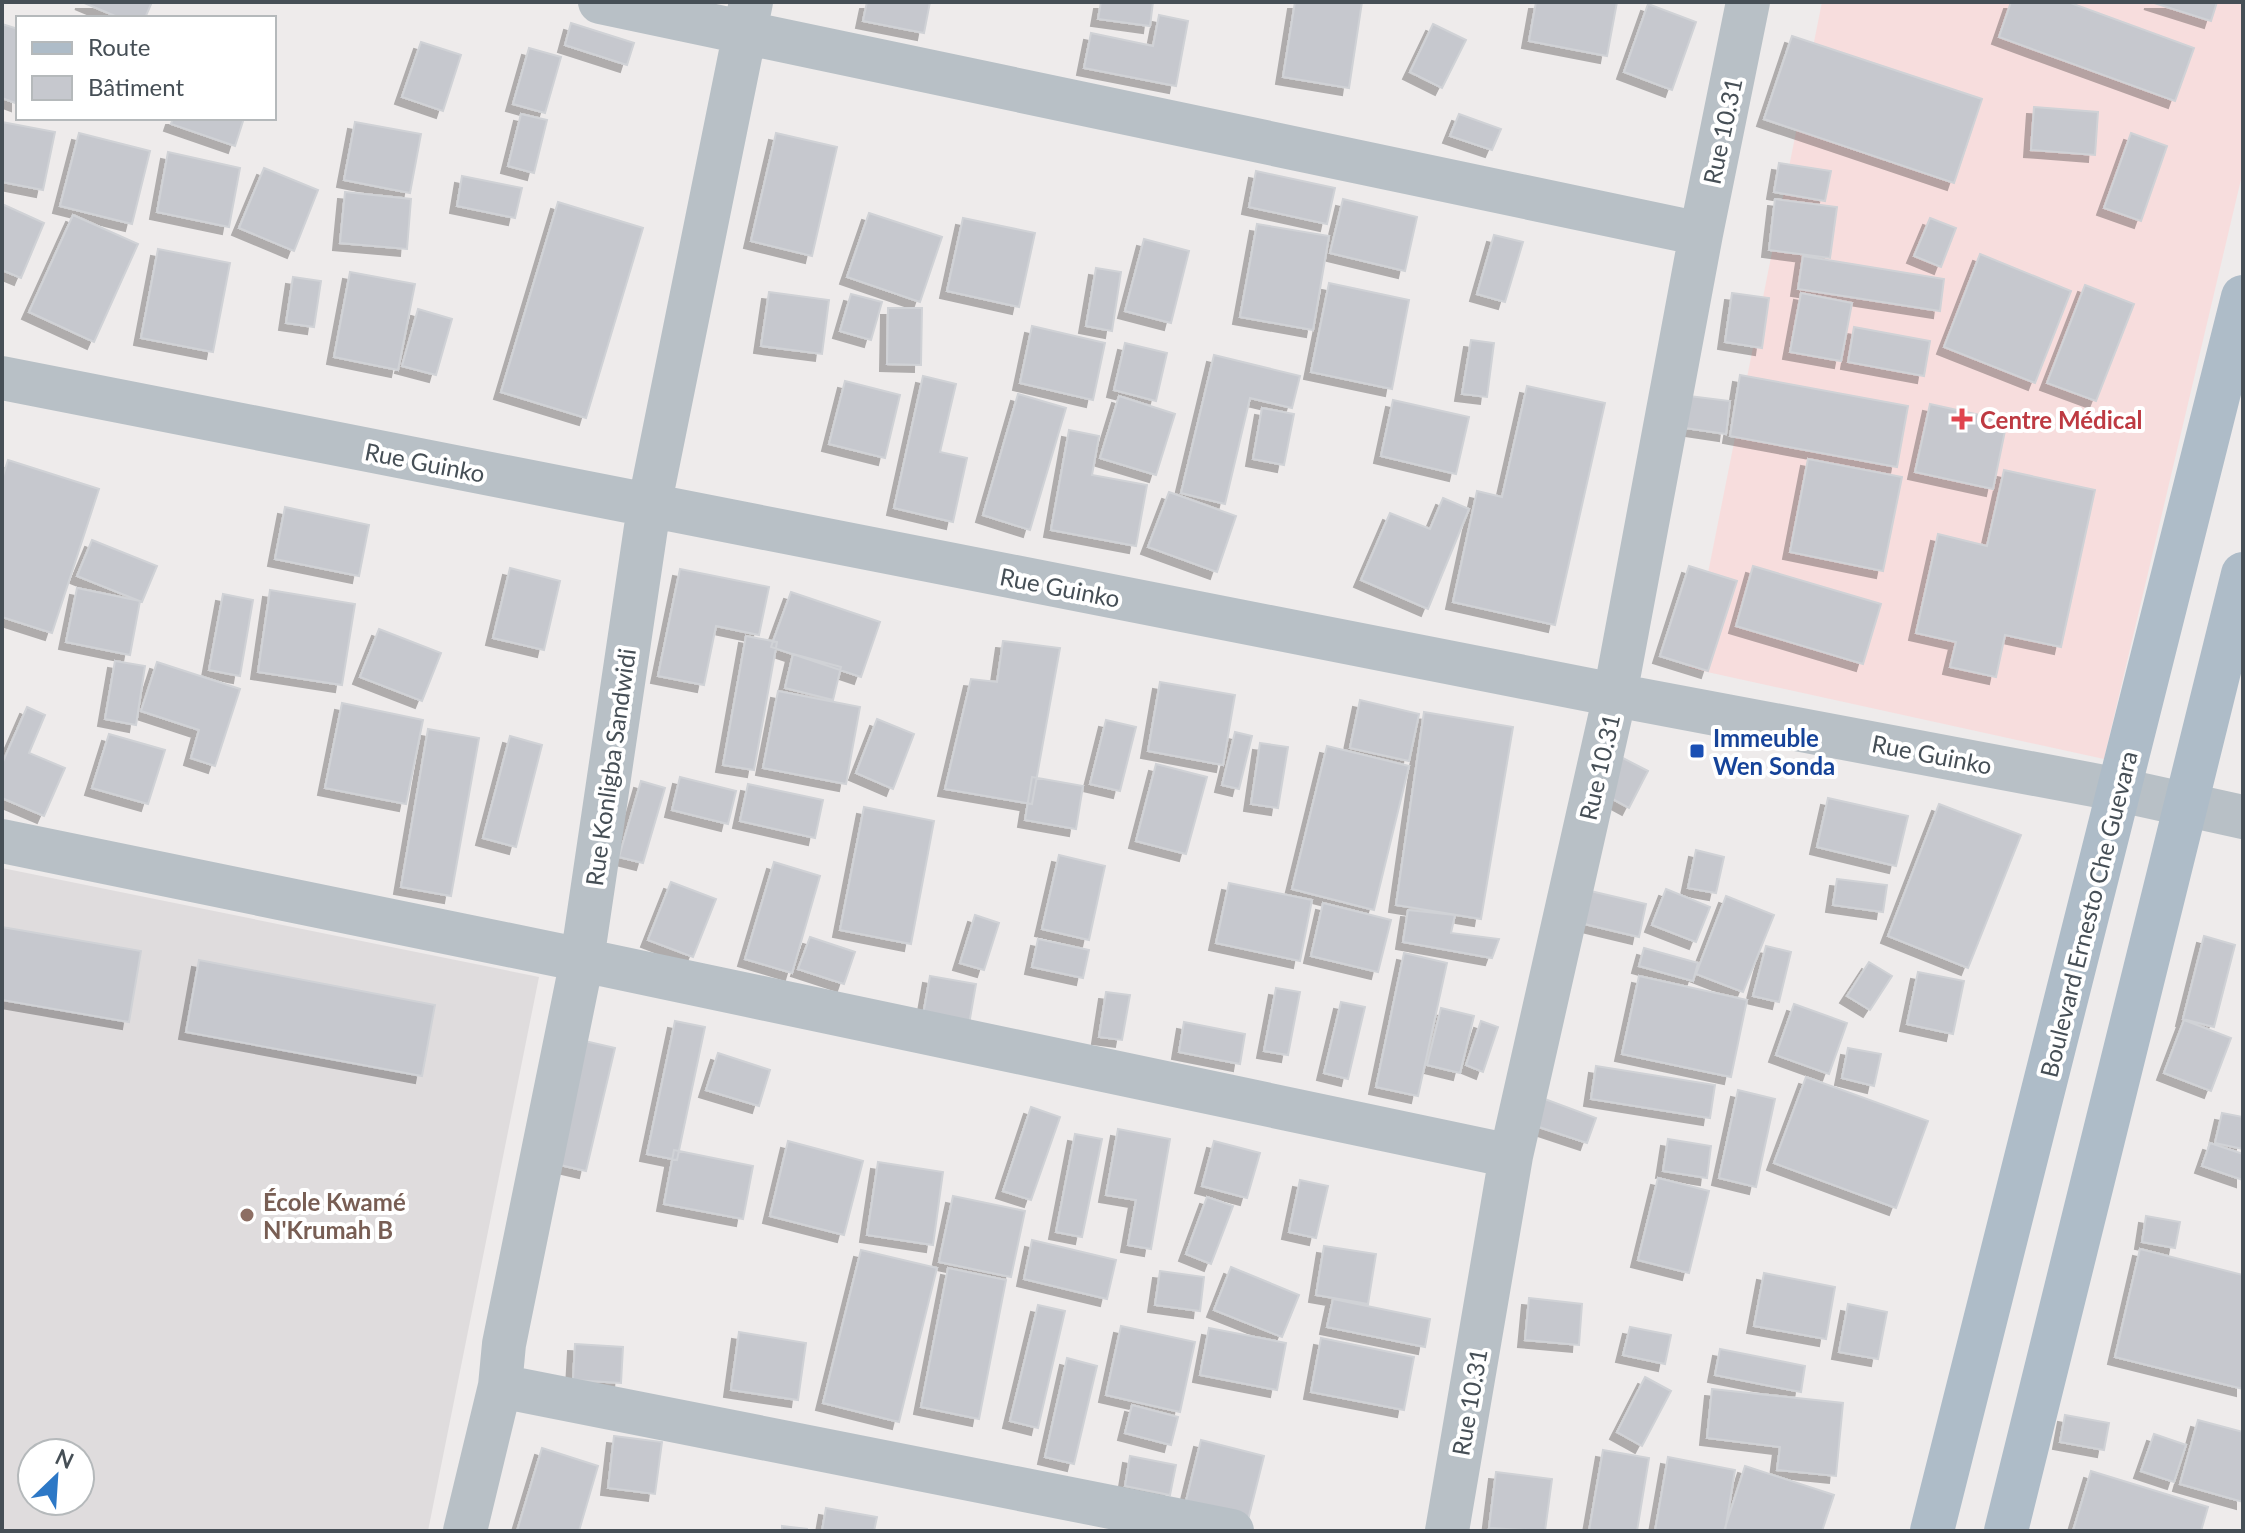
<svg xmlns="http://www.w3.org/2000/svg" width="2245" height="1533" viewBox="0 0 2245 1533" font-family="Lato,sans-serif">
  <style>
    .education { fill: #dfdcdd; fill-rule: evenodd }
    .medical { fill: #f7dddd }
    .building { fill: #c6c8ce; stroke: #d0d2d6; stroke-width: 2; filter: url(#shadow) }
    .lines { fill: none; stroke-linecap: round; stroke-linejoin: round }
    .minor { stroke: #b8c0c6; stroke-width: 44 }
    .major { stroke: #aebcc8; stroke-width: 44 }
    .health-dot { fill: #e0444e; stroke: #fff; stroke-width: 3 }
    .transit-dot { fill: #1a4fb4; stroke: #fff; stroke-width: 3 }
    .education-dot { fill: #8d6e63; stroke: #fff; stroke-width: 3 }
    .labels { text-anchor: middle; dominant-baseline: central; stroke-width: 8; stroke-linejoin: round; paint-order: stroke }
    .street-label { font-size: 24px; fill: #464f56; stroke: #fff }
    .health-label { font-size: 24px; font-weight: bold; fill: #be3a42; stroke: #fff; text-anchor: start }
    .transit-label { font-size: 24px; font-weight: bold; fill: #164399; stroke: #fff; text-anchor: start }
    .education-label { font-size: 24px; font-weight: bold; fill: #785e54; stroke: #fff; text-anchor: start }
  </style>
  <defs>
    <filter id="shadow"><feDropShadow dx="-7" dy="7" stdDeviation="0" flood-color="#0004"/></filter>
  </defs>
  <rect width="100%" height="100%" fill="#eeebeb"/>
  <path class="education" d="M2,868L539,977L428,1531H2ZM32,1453H80V1501H32Z"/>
  <path class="medical" d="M1822,2H2243V171L2104,759L1689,668Z"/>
  <path class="building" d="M82,2H152L145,18H120Z
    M867,2H930L924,33L863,21Z
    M1101,2H1153L1150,26L1098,19Z
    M1295,2H1362L1349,88L1283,77Z
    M1536,2H1617L1607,56L1529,41Z
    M2011,2H2068L2194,48L2175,101L1999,37Z
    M2151,2H2217L2211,21Z
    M1648,4L1696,22L1672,90L1624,72Z
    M1159,15L1188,21L1176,86L1084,68L1091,33L1153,46Z
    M571,23L634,43L627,65L565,45Z
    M2,24L18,29V104L2,98Z
    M1433,24L1466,40L1442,88L1410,72Z
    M1792,36L1982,99L1954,183L1764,119Z
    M421,42L461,55L443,111L402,97Z
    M529,48L561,57L545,113L513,104Z
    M2034,107L2098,112L2095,155L2031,150Z
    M521,114L547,120L534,173L508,166Z
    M1459,114L1501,129L1492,150L1450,136Z
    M173,118H244L235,146L171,124Z
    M2,122L55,132L43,190L2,182Z
    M355,122L421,134L410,193L344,180Z
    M79,133L150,151L132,224L60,206Z
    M776,133L837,147L812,256L751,241Z
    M2131,133L2167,146L2141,221L2104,208Z
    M168,152L240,168L229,227L157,212Z
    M1779,163L1831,171L1825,201L1774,192Z
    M264,168L318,190L294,251L239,228Z
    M1256,171L1335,188L1327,224L1249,207Z
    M462,176L522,188L515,218L457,206Z
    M345,192L411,199L407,249L340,243Z
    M1343,199L1417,217L1405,271L1330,253Z
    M1775,199L1837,207L1830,258L1769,250Z
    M558,202L643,228L586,418L501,392Z
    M2,204L44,223L21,278L2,270Z
    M869,213L942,237L920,302L847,277Z
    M73,215L138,244L94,342L29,312Z
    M963,218L1035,233L1019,307L947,291Z
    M1930,218L1956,228L1941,267L1914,256Z
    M1257,224L1329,236L1313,330L1240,317Z
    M1494,235L1523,242L1505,302L1477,294Z
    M1144,239L1189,251L1171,323L1125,311Z
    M158,249L230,263L213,352L141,338Z
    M1980,254L2071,291L2035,383L1944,347Z
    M1803,256L1944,279L1940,311L1798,289Z
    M1096,268L1121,272L1112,331L1086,326Z
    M350,272L415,284L398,370L334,357Z
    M293,277L321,281L314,327L286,323Z
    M1329,283L1409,300L1392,389L1311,372Z
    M2085,285L2134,304L2096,401L2047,383Z
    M769,292L829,300L822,354L761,346Z
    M1732,293L1769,298L1762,348L1725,342Z
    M1801,293L1852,303L1841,361L1790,352Z
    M851,294L882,302L871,340L840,331Z
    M888,308H922L921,365L887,364Z
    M418,309L452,319L436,375L402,366Z
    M1032,326L1105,343L1093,400L1020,383Z
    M1854,327L1930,341L1924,376L1848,362Z
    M1471,340L1494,343L1487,397L1462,394Z
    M1125,343L1167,353L1156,401L1114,390Z
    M1214,355L1300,376L1292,408L1250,398L1225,504L1181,493Z
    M1740,375L1908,406L1897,467L1730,436Z
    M923,376L956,384L940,452L967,458L953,522L894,508Z
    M845,381L900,395L885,458L829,444Z
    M1527,386L1605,403L1555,625L1453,602L1477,491L1502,497Z
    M1018,394L1066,408L1030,530L983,515Z
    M1119,396L1175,414L1156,475L1100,458Z
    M1689,396L1730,401L1726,434L1685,428Z
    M1393,400L1469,417L1456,474L1381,456Z
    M1930,404L2007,421L1993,489L1915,472Z
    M1262,408L1294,414L1284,465L1253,459Z
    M1069,430L1099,436L1092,475L1147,485L1136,546L1051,530Z
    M1808,459L1902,477L1883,571L1790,552Z
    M8,460L99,489L52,633L2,617V479Z
    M2004,470L2095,490L2061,647L2005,635L1996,677L1950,667L1956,642L1916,633L1938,534L1987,546Z
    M1169,492L1236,516L1217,572L1148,547Z
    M1443,498L1469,509L1428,609L1361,580L1390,513L1430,529Z
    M285,507L369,525L359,576L275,559Z
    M92,540L157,566L142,602L77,576Z
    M1689,566L1737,581L1708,671L1660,656Z
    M1753,566L1881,604L1863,664L1736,626Z
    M510,568L560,581L544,650L493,638Z
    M680,569L769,587L759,635L716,626L704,685L658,676Z
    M77,588L140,601L130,655L66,642Z
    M270,590L355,604L342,685L258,672Z
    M791,592L880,622L861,677L771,647Z
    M223,594L253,600L240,676L209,670Z
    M379,629L441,653L422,701L360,677Z
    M746,636L777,642L754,770L723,765Z
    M1003,641L1060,648L1032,804L945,789L971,679L997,682Z
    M793,654L841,667L833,700L785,688Z
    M115,661L145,666L136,725L105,719Z
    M157,662L240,689L215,766L191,758L199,730L141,711Z
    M1160,682L1235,695L1223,765L1148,751Z
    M778,691L860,707L846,784L763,768Z
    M1360,700L1419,714L1409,761L1350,748Z
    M342,703L423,720L406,804L325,788Z
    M27,707L45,715L29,753L65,768L44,816L2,798V764Z
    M1424,712L1513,727L1481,919L1396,905Z
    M877,719L914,734L893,789L856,773Z
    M1106,720L1136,727L1120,791L1090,784Z
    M428,729L479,738L451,896L401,887Z
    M1235,732L1252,736L1239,789L1222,785Z
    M109,734L165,750L148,804L92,788Z
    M510,736L542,745L516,847L483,838Z
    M1260,743L1288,747L1278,808L1251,804Z
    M1327,746L1409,766L1374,910L1292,889Z
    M1615,754L1648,771L1629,808L1596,790Z
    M1156,764L1207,777L1186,854L1136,841Z
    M680,777L736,791L728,824L672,810Z
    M1032,777L1083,786L1076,829L1025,820Z
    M641,781L665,788L643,863L619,857Z
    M748,784L823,800L815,838L740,821Z
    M1828,798L1908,816L1896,866L1817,847Z
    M1939,804L2021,835L1968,968L1888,936Z
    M864,807L934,821L911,944L840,930Z
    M1696,850L1724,857L1716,893L1688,888Z
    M1059,855L1105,866L1089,940L1042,929Z
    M774,862L820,876L792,973L745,959Z
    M1837,879L1887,885L1883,912L1833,905Z
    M671,882L716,899L693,957L648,940Z
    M1229,883L1312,900L1300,961L1216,943Z
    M1582,889L1646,904L1639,937L1576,922Z
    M1666,889L1710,907L1696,942L1652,925Z
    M1726,896L1774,915L1743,992L1696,974Z
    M1323,903L1391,920L1378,972L1311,956Z
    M1408,910L1455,915L1451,933L1499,939L1492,958L1403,942Z
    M975,915L999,923L984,970L960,963Z
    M2,927L141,951L129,1022L2,1000Z
    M2204,936L2235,945L2214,1027L2183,1019Z
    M810,937L855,952L844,984L798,969Z
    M1038,939L1089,950L1083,978L1032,967Z
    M1766,946L1791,952L1779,1002L1753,996Z
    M1644,948L1698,963L1693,981L1639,966Z
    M1404,953L1447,963L1418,1096L1376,1087Z
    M199,960L435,1005L422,1076L186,1032Z
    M1869,962L1892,976L1870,1010L1847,996Z
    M1918,972L1964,981L1953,1034L1907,1024Z
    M930,976L976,984L968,1030L922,1021Z
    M1639,976L1747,1000L1731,1077L1622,1054Z
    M1276,988L1300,992L1288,1055L1264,1051Z
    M1106,992L1130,995L1122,1040L1099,1037Z
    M1341,1002L1365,1007L1348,1079L1324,1073Z
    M1794,1004L1847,1023L1829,1074L1776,1055Z
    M1441,1008L1474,1016L1460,1073L1427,1065Z
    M2184,1020L2231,1038L2211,1091L2164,1073Z
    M675,1021L705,1027L677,1160L647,1154Z
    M1481,1021L1498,1027L1483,1072L1466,1065Z
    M1184,1022L1245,1034L1240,1064L1179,1052Z
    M559,1035L615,1048L586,1171L530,1158Z
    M1848,1048L1881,1054L1874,1086L1842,1078Z
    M718,1053L770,1070L759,1106L706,1090Z
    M1596,1066L1715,1085L1710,1118L1591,1099Z
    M1806,1077L1928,1121L1896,1208L1774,1163Z
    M1738,1090L1775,1099L1756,1187L1719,1178Z
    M1542,1098L1596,1118L1587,1143L1533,1125Z
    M1031,1107L1060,1117L1031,1200L1003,1191Z
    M2222,1113L2243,1117V1149L2215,1143Z
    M1118,1129L1170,1139L1151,1249L1128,1245L1136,1200L1106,1195Z
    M1075,1134L1102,1139L1082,1237L1056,1232Z
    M1668,1139L1711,1146L1707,1178L1663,1171Z
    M788,1141L863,1161L844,1235L770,1216Z
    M1214,1141L1260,1153L1247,1198L1202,1186Z
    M2210,1143L2243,1154V1180L2202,1166Z
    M674,1150L753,1166L743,1219L664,1204Z
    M878,1162L943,1172L933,1245L867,1235Z
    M1658,1178L1709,1191L1689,1273L1638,1260Z
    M1300,1180L1328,1186L1316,1238L1289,1232Z
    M953,1196L1025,1211L1011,1277L939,1262Z
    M1207,1197L1233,1206L1211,1264L1186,1254Z
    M2146,1216L2180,1222L2175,1248L2142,1242Z
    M1032,1240L1116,1260L1107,1299L1024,1279Z
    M1324,1246L1376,1254L1368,1304L1316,1295Z
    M2140,1249L2243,1275V1389L2115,1357Z
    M861,1250L937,1268L899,1422L823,1403Z
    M1231,1267L1299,1295L1282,1337L1214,1310Z
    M948,1268L1006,1280L979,1419L921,1407Z
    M1160,1271L1204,1277L1200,1311L1155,1305Z
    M1764,1273L1835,1287L1826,1339L1754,1326Z
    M1529,1298L1582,1304L1579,1345L1525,1340Z
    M1333,1299L1430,1319L1425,1347L1327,1327Z
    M1848,1304L1887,1312L1878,1359L1839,1352Z
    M1038,1305L1065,1311L1038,1428L1010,1421Z
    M1121,1326L1195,1342L1180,1412L1106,1395Z
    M1630,1327L1671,1335L1665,1364L1623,1355Z
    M1209,1328L1286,1343L1277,1390L1200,1375Z
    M739,1332L806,1343L798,1400L731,1390Z
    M1321,1338L1414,1357L1404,1410L1311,1392Z
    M575,1344L623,1347L621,1383L573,1380Z
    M1720,1349L1805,1366L1801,1392L1715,1375Z
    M1067,1358L1097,1366L1074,1464L1045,1457Z
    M1645,1377L1671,1391L1642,1446L1617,1432Z
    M1712,1389L1843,1403L1836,1476L1777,1470L1780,1447L1707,1438Z
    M1132,1405L1178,1417L1171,1445L1125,1433Z
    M2065,1415L2109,1423L2104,1450L2060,1442Z
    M2198,1420L2243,1432V1502L2180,1484Z
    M2154,1434L2186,1445L2174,1482L2141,1471Z
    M614,1436L662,1442L655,1494L608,1488Z
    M1201,1440L1264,1456L1248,1520L1185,1505Z
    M542,1448L598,1466L579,1531H517Z
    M1603,1450L1649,1458L1637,1531H1589Z
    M1130,1456L1176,1465L1170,1495L1125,1486Z
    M1668,1457L1735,1470L1725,1531H1655Z
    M1745,1466L1834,1495L1822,1531H1724Z
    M2091,1471L2208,1507L2201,1531H2073Z
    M1496,1472L1552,1479L1545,1531L1489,1528Z
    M826,1508L877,1517L874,1531H822Z
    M782,1526L807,1529V1531H782Z"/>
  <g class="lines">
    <path class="minor" d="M600,2L1701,234
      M2,378L1615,695L2120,790L2243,817
      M2,841L582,960L1511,1156
      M500,1386L1232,1531
      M465,1531L500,1386L504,1344L582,960L649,507L751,2
      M1447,1531L1511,1156L1615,695L1701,234L1748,2"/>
    <path class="major" d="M1932,1531L2243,297
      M2006,1531L2243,574"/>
  </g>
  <path class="health-dot" d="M1958 407h8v8h8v8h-8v8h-8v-8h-8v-8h8z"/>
  <rect class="transit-dot" x="1689" y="743" width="16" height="16" rx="4"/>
  <circle class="education-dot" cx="247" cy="1215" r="8"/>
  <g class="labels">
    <g class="street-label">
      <text transform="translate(1722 131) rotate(-78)">Rue 10.31</text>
      <text transform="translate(425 462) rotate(11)">Rue Guinko</text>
      <text transform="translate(1060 587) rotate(11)">Rue Guinko</text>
      <text transform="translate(1932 754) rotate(11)">Rue Guinko</text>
      <text transform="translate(610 767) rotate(-82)">Rue Konligba Sandwidi</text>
      <text transform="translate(1599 767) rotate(-77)">Rue 10.31</text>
      <text transform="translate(2088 914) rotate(-76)">Boulevard Ernesto Che Guevara</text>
      <text transform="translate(1469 1402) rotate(-80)">Rue 10.31</text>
    </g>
    <g class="health-label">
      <text x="1980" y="419">Centre Médical</text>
    </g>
    <g class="transit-label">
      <text x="1713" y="737">Immeuble<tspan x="1713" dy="28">Wen Sonda</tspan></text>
    </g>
    <g class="education-label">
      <text x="263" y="1201">École Kwamé<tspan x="263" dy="28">N'Krumah B</tspan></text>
    </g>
  </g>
  <rect width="2245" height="1533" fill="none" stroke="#464f56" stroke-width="8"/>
  <rect x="16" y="16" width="260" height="104" fill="#ffffff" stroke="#b5b9bb" stroke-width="2"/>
  <rect x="32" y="42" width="40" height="12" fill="#aebcc8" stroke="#b5b9bb" stroke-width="2"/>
  <text x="88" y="56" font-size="24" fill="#464f56">Route</text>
  <rect x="32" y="76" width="40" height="24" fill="#c6c8ce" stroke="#b5b9bb" stroke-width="2"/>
  <text x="88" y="96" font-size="24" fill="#464f56">Bâtiment</text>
  <g transform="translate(56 1477) rotate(25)"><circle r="38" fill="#ffffff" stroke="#b5b9bb" stroke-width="2"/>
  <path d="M0-6L14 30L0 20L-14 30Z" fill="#2d78c6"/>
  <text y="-12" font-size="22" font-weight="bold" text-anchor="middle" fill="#464f56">N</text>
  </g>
</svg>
